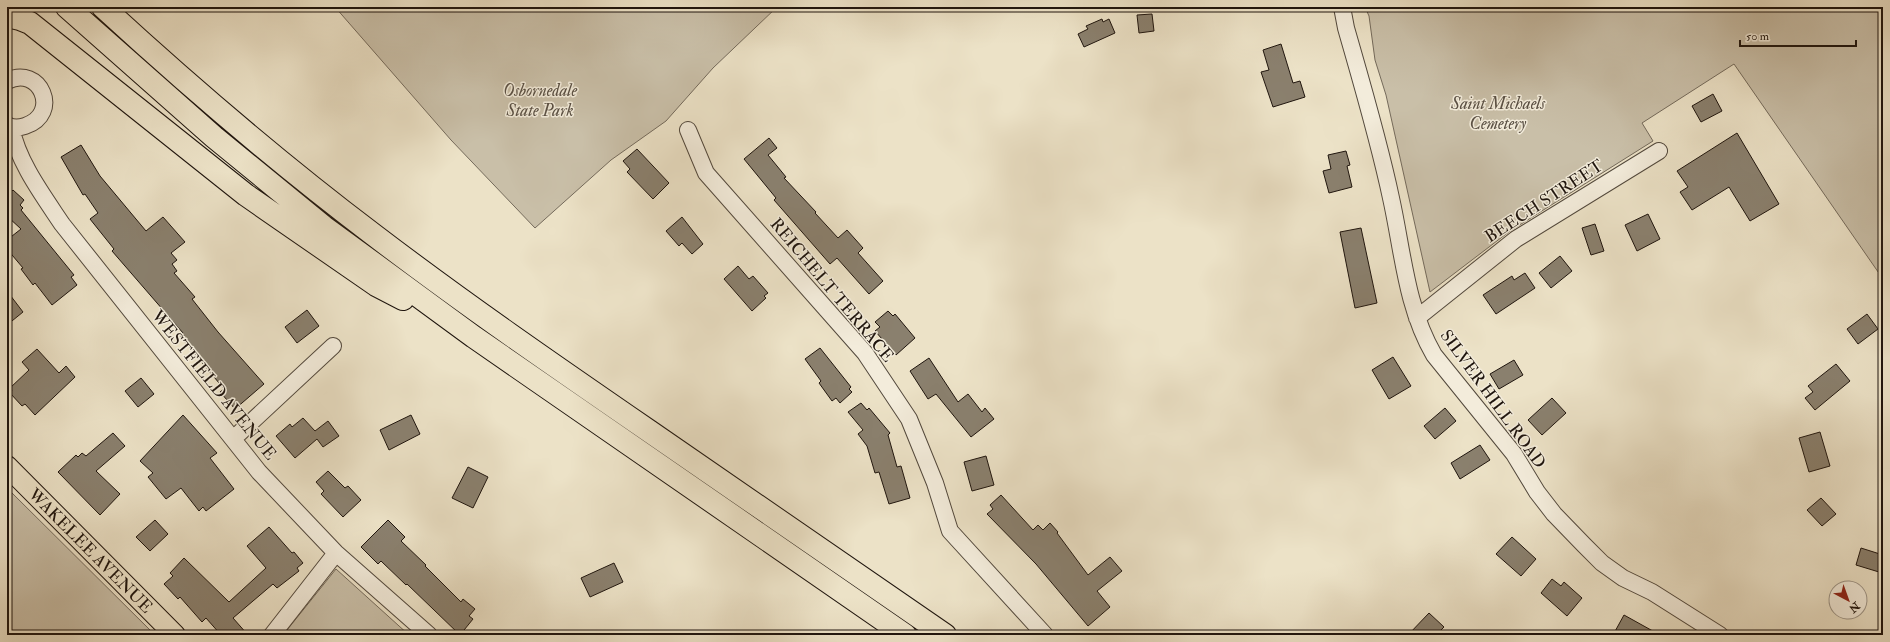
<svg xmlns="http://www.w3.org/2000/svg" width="1890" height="642" viewBox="0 0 1890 642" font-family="'IM FELL Double Pica',serif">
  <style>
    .green { fill: #c9bfa8; stroke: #746a5b }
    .building { fill: #8a806e; stroke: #1f150e }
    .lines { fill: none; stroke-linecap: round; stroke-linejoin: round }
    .minor-casing { stroke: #52483c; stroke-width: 18 }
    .major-casing { stroke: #1f150e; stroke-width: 22 }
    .highway-casing { stroke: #1f150e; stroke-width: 24 }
    .minor { stroke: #f3ecdb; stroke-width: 16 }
    .major { stroke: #ece2c7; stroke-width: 20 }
    .highway { stroke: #ece2c7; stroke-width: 22 }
    .labels { text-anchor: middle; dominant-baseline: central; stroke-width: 3; stroke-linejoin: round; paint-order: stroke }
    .park-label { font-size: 17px; font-style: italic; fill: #5a5044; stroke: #f3ecdb }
    .street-label { font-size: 17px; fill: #1f150e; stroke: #f3ecdb }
  </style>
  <rect width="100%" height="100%" fill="#ece2c7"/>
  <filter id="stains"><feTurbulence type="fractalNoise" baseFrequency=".005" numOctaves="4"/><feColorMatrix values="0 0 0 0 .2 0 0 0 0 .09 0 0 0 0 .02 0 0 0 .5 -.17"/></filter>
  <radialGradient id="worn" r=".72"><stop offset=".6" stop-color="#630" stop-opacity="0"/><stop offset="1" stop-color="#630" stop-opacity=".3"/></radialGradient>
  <path class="green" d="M335,7H777L713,68L666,121L611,160L535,228L451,140Z
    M1365,7H1883V279L1734,64L1642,123L1653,141L1510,231L1430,292L1386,95L1375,60L1369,16Z
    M7,488L155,635H7Z
    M336,569L409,635H283Z"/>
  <path class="building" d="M1152,14L1154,31L1139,33L1137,15Z
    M1102,19L1103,22L1109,19L1115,33L1084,47L1078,34L1088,29L1086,26Z
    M1281,44L1293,83L1300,81L1305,97L1273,107L1261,72L1269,70L1263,50Z
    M1713,94L1722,111L1701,122L1692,106Z
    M1737,133L1779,204L1750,221L1729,187L1692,210L1680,192L1688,187L1677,171Z
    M769,138L777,148L768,155L786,177L784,178L816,212L815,213L838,238L847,230L863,248L858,253L883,281L869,294L837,258L830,264L774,200L776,198L744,159Z
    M81,145L100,176L146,231L163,217L185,242L171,253L177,260L172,264L177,271L174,273L195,297L192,299L218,332L264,384L235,409L220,392L224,389L180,336L183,333L112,251L114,249L90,219L98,213L85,194L83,195L61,157Z
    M637,149L669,183L653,199L627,172L630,169L623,161Z
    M1346,151L1350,165L1347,166L1352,187L1329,193L1323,171L1331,169L1328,155Z
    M13,190L24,200L20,205L23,208L21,210L74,275L71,277L77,285L52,305L35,283L33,285L21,269L23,268L7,249V240L21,229L8,217L7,219V192L9,194Z
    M1648,214L1660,239L1637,251L1625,225Z
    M682,217L703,244L692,254L682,243L679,246L666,231Z
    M1595,224L1604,251L1591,255L1582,228Z
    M1361,228L1377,303L1355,308L1340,232Z
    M1560,256L1572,271L1551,288L1539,273Z
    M738,266L749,279L753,276L768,293L764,296L766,298L752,311L724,279Z
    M1525,273L1535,288L1496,314L1483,295L1512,276L1514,280Z
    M7,291L23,312L7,325Z
    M307,310L319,326L297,343L285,327Z
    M888,311L893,316L895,314L915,338L896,355L875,331L880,327L875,322Z
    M1867,314L1878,329L1858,344L1847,329Z
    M820,348L851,387L849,389L852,392L840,403L836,398L832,401L819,383L821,381L805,359Z
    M37,349L59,373L66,366L75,377L35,415L25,404L22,406L10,393L12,390L10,388L29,370L22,362Z
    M1393,357L1411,386L1389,399L1372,370Z
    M929,358L958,402L968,394L982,412L985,408L994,419L971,437L936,394L928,399L910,371Z
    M1514,360L1523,375L1499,389L1490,374Z
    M1836,364L1850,381L1815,410L1805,398L1813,392L1808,386Z
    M141,378L154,394L138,407L125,391Z
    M1552,398L1566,413L1542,435L1528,420Z
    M861,403L867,410L869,408L890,433L888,435L897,467L901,466L910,498L889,504L879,472L875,473L867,446L858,434L863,430L848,412Z
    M1445,408L1456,421L1435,439L1424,426Z
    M183,415L217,453L210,458L234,489L206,511L203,507L199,511L181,488L166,499L148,477L153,473L140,461Z
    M411,415L420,434L389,450L380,430Z
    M303,418L315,431L328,421L339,436L323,447L317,439L295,458L276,436L290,424L292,427Z
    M1820,432L1830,466L1809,472L1799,438Z
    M113,433L125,446L96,471L120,494L100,515L58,472L76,455L78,457L82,453L86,456Z
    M1480,445L1490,460L1460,479L1451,463Z
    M986,456L994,485L972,491L964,462Z
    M468,467L488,477L473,508L452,498Z
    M328,471L345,488L348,486L361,500L343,517L321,494L324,491L316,482Z
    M1001,495L1033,530L1038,525L1043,530L1050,523L1058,532L1057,533L1088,575L1110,557L1122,571L1097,591L1110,607L1088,626L1036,564L987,514L993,509L990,505Z
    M1821,498L1836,514L1822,526L1807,510Z
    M155,520L168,534L150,551L136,537Z
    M388,520L405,537L401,541L426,565L425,566L461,602L463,599L475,609L469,616L473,619L460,635L407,584L406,585L381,561L378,564L361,547Z
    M269,527L292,553L294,552L303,563L297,568L299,571L277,588L273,584L233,618L248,635H221L206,618L202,622L180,597L178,599L164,584L173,576L170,573L184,558L229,602L266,568L247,546Z
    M1512,537L1536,559L1521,576L1496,554Z
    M1861,548L1883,555L1879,572L1856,565Z
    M614,563L623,582L590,597L581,578Z
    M1552,579L1561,586L1564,582L1582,598L1567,616L1541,593Z
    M1429,613L1444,627L1436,635H1408Z
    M1624,615L1660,635H1613Z"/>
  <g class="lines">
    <defs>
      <path id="minor" d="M1342,7L1346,28C1362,84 1379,141 1391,198C1403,252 1406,307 1434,355L1514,454L1537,492L1554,514L1584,545L1602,563L1623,578L1652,592L1720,635
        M7,81C40,64 62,114 25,126C19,128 12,128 7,125
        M11,127C18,162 42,194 62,224L259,472L336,553L429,635
        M688,130L706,173L865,353L909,419L935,483L950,531L1045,635
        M1417,318L1516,239L1659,151
        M233,439L333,346
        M272,635L336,553"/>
      <g id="major">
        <path id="s1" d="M7,466L175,635"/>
      </g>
      <path id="highway" d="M67,7L214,137L324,227L474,337L905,635
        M103,7C190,87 280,164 374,235C463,303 556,367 649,431C748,499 847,567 945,635
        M7,16L20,19L30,23L246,195L376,285L403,299"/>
    </defs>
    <use href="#minor" class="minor-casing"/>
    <use href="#major" class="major-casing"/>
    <use href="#highway" class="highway-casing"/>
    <use href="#minor" class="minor"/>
    <use href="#major" class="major"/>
    <use href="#highway" class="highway"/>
  </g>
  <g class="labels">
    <g class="park-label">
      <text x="540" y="90">Osbornedale<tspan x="540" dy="20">State Park</tspan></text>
      <text x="1498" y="103">Saint Michaels<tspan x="1498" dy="20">Cemetery</tspan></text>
    </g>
    <g class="street-label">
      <text transform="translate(1544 201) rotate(-33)">BEECH STREET</text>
      <text transform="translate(832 290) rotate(50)">REICHELT TERRACE</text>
      <text transform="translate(214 385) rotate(51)">WESTFIELD AVENUE</text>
      <text transform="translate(1493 399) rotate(54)">SILVER HILL ROAD</text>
      <text stroke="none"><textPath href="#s1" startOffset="119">WAKELEE AVENUE</textPath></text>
    </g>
  </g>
  <rect width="1890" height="642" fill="none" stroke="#ece2c7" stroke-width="24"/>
  <rect x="8" y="8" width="1874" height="626" fill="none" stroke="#1f150e" stroke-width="2"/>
  <rect x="12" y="12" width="1866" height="618" fill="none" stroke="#1f150e"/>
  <g transform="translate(1848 600) rotate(139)"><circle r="19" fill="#f3ecdb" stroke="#9e9689"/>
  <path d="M0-3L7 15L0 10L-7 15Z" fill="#8f2418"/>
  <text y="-6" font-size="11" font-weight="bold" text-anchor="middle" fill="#1f150e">N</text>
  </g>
  <path d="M1740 40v6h116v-6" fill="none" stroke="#1f150e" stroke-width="2"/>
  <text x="1746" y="40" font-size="12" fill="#1f150e" stroke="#f3ecdb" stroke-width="3" paint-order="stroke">50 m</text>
  <rect width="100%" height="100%" filter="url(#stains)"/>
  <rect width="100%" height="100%" fill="url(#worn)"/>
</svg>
